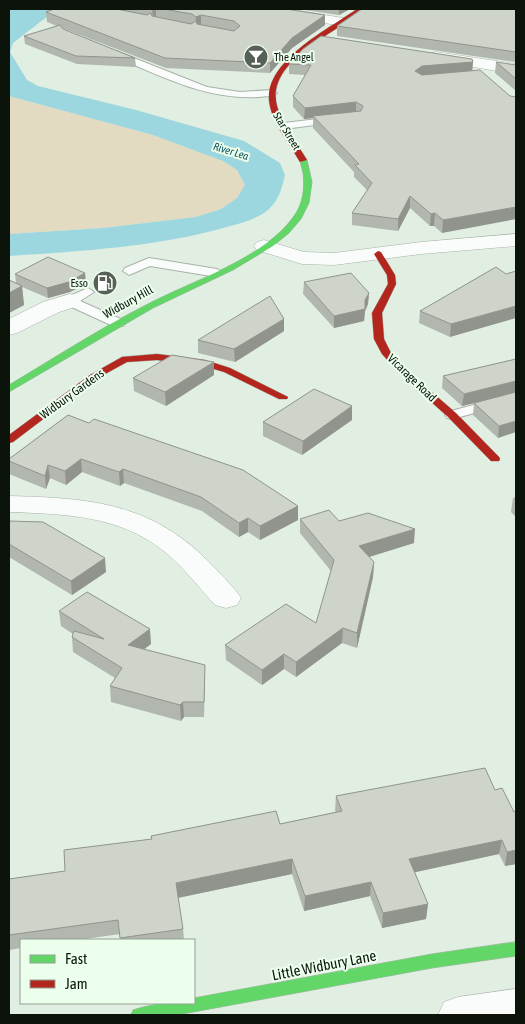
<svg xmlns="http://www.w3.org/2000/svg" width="525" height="1024" viewBox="0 0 525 1024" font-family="'Asap Condensed',sans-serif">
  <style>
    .green { fill: #e2dac1 }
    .water { fill: #9cd6df }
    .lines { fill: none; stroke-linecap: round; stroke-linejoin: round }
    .lane-casing { stroke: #a8b2a9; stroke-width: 2 }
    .street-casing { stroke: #a8b2a9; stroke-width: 1 }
    .fast-casing { stroke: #a8b2a9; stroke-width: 1 }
    .jam-casing { stroke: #a8b2a9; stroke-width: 1 }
    .lane { fill: #fafcfb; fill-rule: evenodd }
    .street { fill: #fafcfb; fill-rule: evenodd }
    .fast { fill: #63d668; fill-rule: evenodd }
    .jam { fill: #b3261e; fill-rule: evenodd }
    .wall { fill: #b1b6ae }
    .shaded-wall { fill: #90948d }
    .building { fill: #ced4ca; stroke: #90948d }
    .labels { text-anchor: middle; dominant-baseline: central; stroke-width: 4; stroke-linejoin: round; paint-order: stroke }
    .far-poi-label { font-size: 11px; fill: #0b130b; stroke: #ecffed; text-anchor: start }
    .far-street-label { font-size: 11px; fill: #0b130b; stroke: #ecffed }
    .far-water-label { font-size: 11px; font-style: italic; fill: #0d515e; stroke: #ecffed }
    .street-label { font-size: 12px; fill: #0b130b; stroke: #ecffed }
    .near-street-label { font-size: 15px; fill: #0b130b; stroke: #ecffed }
  </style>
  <rect width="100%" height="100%" fill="#e1eee2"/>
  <path class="green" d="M9,96L153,135L223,161L237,170L245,185L237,198L221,209L196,217L103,228L9,234Z"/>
  <path class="water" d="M9,9H57L13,43L10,52L27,80L38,86L136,110L244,141L280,163L285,175C282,188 279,200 269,209C258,219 241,223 227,227C157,247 81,251 9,256V234L103,228L196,217L221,209L237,198L245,185L237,170L223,161L153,135L9,96Z"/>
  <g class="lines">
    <defs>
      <path id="lane" d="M116,51L207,87L240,92L272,90L277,93C272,97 265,96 259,97C205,100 162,76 113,56V52Z
        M334,117L339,120L338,122L284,129L279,126L284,123Z
        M149,258L217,269L223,273L217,277L150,266L129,275L123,271L125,268Z
        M88,288L94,292L80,301L123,320L125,323L123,326H113L65,304L63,301L65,298Z
        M516,394V402L452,419L447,418L445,415L447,412Z"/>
      <path id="street" d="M288,9L343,18L348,19L350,22L348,25L343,26L282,16L280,13L282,10Z
        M436,52L516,64V74L430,60L428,57L430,54Z
        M516,234V246L421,254L334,265L302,264L257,250L254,246L257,242L264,240L304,252L334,253L421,242Z
        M70,294L78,296L81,301L78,306L59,312L17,333L9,335V319L43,302Z
        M9,496C92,498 153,503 213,566C222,576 233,586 241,598L237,605L226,608L215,605C199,587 184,568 165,552C120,515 64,514 9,512Z
        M516,989V1015H438L444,1002L458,997Z"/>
      <path id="fast" d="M300,158L307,160L312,182L309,203L301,219L289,233L273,246L233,270L153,308L9,392V385C54,358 99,329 146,305C191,281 264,259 294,216C303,204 305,187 303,173C302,168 300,163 300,158Z
        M516,942V956L432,968L177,1015H131L133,1010C153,1003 173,1003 194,1003V998L432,954Z"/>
      <path id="jam" d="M357,9H364C338,33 265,60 277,106C282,126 297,143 307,160L300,162C289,143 271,122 269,100C266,60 330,28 357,9Z
        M378,251L381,252L395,275L396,284L382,313L384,339L391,353L405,369L456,413L499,457L500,459L499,461H491L448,417L399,373L382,354L374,339L372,313L388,284L387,275L374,254Z
        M157,354L205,360L230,368L288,397L287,399H279L224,372L204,366L157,360L127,362L96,379L13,442L9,443V435L90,375L122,357Z"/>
    </defs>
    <use href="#lane" class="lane-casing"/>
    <use href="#street" class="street-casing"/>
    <use href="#fast" class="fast-casing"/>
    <use href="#jam" class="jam-casing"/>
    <use href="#lane" class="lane"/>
    <use href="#street" class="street"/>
    <use href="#fast" class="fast"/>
    <use href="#jam" class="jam"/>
  </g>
  <path class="wall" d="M54,9H286L325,15V25L292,48L270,73L166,68L62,28L63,29L135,58L136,67L77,64L25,44L24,36L57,26L47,22L46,12Z
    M298,9H350L339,15Z
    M516,9V62L337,36V26L360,10Z
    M473,62L472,71L510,96L442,233L434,226H430L410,208L398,231L352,225V213L367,190L354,177V172L313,128V118L304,119L293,107V96L305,75L289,74V64Z
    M496,62L516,65V91L495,73Z
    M496,267L450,337L419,323L420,311Z
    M85,273L86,284L70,292L48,298L22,287L24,305L9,313V280L16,283L15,274Z
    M304,282L369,293L368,304L365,311L364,321L334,328L303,294Z
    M284,319V331L235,362L198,353V340Z
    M516,359L498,438L473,415L474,403L492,399L462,406L442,388L443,376Z
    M214,362V375L166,406L134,391L133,378Z
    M68,415L298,506V520L260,540L248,532L239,537L202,511L124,483L120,486L82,472L66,485L50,478L46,489L9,474V459Z
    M352,420L302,455L263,436V422Z
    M516,497V517L511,512L513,498Z
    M300,519L339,521L414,543L369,557L374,562L373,577L357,648L342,643L296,677L284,669L262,685L226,660L225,645L316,623L331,571L300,533Z
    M9,521L106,572L72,595L9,557Z
    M59,611L151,644L144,649L205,680L204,717H184L181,721L111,702L110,686L115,678L73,652L72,637L73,634L61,626Z
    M495,790L514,812L516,811V864L505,866L499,854L414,872L428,904L426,919L382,928L370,896L304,911L292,874L178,898L183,929L184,940H120V934L78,940H21V948L9,950V879L65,871L151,839V836L280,824L336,812L335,811L336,796Z"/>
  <path class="shaded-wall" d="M152,9H156V17L153,18Z
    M339,9H350L339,15Z
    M201,15V25L196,27V17Z
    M325,15V25L292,48L270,73V63L292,38Z
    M473,62L472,72L421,76L415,71L422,66Z
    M356,102V113L313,116V118L304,119L305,108Z
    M410,196V208L398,231V219Z
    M516,207V219L442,233L443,220Z
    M435,213L434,226H430L431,214Z
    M85,273L86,284L70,292L48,298L47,288Z
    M22,286L24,305L9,313V293Z
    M369,293L368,304L365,311L364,321L334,328V316L365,300Z
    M516,306V318L450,337L451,324Z
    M284,319V331L235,362L234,349Z
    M214,362V375L166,406L165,392Z
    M516,381V393L462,406L464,394Z
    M352,406V420L302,455L303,441Z
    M516,421V432L498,438L499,426Z
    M81,459L82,472L66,485L65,471Z
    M48,465L50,478L46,489L45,476Z
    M123,469L124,483L120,486L119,472Z
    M298,506V520L260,540V526Z
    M248,518V532L239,537V523Z
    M415,529L414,543L359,560V546Z
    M105,558L106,572L72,595L71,581Z
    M374,562L373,577L357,648V633Z
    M343,628L342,643L296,677V662Z
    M150,629L151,644L130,660L128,645Z
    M284,654V669L262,685V670Z
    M183,702L184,717L181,721L180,705Z
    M502,840L499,854L407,874L409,859Z
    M516,850V864L505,866L507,852Z
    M292,859V874L177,898L176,883Z
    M371,882L370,896L304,911L305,896Z
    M428,904L426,919L382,928L383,913Z"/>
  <path class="building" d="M54,9H116L147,15L151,13L152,16L191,24L196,21L197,24L234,31L240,26L234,21L201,15L196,17L192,14L163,9H286L325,15L292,38L270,63L165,58L46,12Z
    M362,9H516V52L337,26Z
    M60,25L63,29L135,58L76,56L24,36Z
    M321,36L472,59L473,62L422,66L415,71L422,75L480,70L510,96L516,97V207L443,220L435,213L431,214L410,196L398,219L352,213L372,183L355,165L359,164L313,116L361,111L363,106L356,102L305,108L293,96L311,65L289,64L303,49Z
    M496,62L516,65V79Z
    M48,257L85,273L69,282L47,288L15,274Z
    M496,267L506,274L516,271V306L451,324L420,311Z
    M351,273L369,293L365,300V309L334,316L304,282Z
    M9,280L22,286L9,293Z
    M270,296L284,319L234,349L198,340Z
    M172,355L214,362L165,392L133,378Z
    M516,359V381L464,394L443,376Z
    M314,389L352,406L303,441L263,422Z
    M516,392V421L499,426L474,403Z
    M68,415L89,423L94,419L243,470L298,506L260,526L248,518L239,523L201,497L123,469L119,472L81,459L65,471L48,465L45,476L9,461V459Z
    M329,510L339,521L368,513L415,529L359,546L374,562L357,633L343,628L296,662L284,654L262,670L225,645L286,604L316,623L334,560L300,519Z
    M9,521L43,522L105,558L71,581L9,544Z
    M87,592L150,629L128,645L205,665L204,702H183L180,705L110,686L122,668L72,637L74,631L104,639L59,611Z
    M485,768L495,790L502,788L514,812L516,811V850L507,852L502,840L409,859L428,904L383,913L371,882L305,896L292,859L176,883L183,929L120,938L118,920L9,935V879L65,871L64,850L152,839L151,836L276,811L280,824L342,811L336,796Z"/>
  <defs>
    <symbol id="bar-disc" viewBox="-11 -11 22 22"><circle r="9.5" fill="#566056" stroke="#ecffed"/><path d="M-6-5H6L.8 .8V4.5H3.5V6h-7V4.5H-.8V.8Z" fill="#fff"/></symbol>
    <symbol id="fuel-disc" viewBox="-11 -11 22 22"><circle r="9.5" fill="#566056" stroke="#ecffed"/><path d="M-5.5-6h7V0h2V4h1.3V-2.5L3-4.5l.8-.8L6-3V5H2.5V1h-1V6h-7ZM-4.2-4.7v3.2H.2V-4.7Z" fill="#fff"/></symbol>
  </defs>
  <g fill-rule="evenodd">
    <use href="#bar-disc" x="242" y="43" width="28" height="28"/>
    <use href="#fuel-disc" x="91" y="269" width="28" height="28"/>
  </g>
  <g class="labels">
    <g class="far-poi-label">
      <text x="274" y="57">The Angel</text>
      <text x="88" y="283" text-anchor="end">Esso</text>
    </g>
    <g class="far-street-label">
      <text transform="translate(287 131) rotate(59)">Star Street</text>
    </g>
    <g class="far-water-label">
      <text transform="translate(231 151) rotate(17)">River Lea</text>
    </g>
    <g class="street-label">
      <text transform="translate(128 302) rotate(-29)">Widbury Hill</text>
      <text transform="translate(412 378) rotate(44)">Vicarage Road</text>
      <text transform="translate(72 394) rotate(-36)">Widbury Gardens</text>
    </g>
    <g class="near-street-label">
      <text transform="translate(324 965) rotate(-11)">Little Widbury Lane</text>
    </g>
  </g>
  <rect width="525" height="1024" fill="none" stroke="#0b130b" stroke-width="20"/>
  <rect x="20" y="939" width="175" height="65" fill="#ecffed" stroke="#92a193"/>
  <rect x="30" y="955" width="25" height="8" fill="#63d668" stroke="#92a193"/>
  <text x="65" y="964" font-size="15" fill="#0b130b">Fast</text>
  <rect x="30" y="980" width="25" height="8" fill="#b3261e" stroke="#92a193"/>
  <text x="65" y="989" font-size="15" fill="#0b130b">Jam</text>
</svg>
